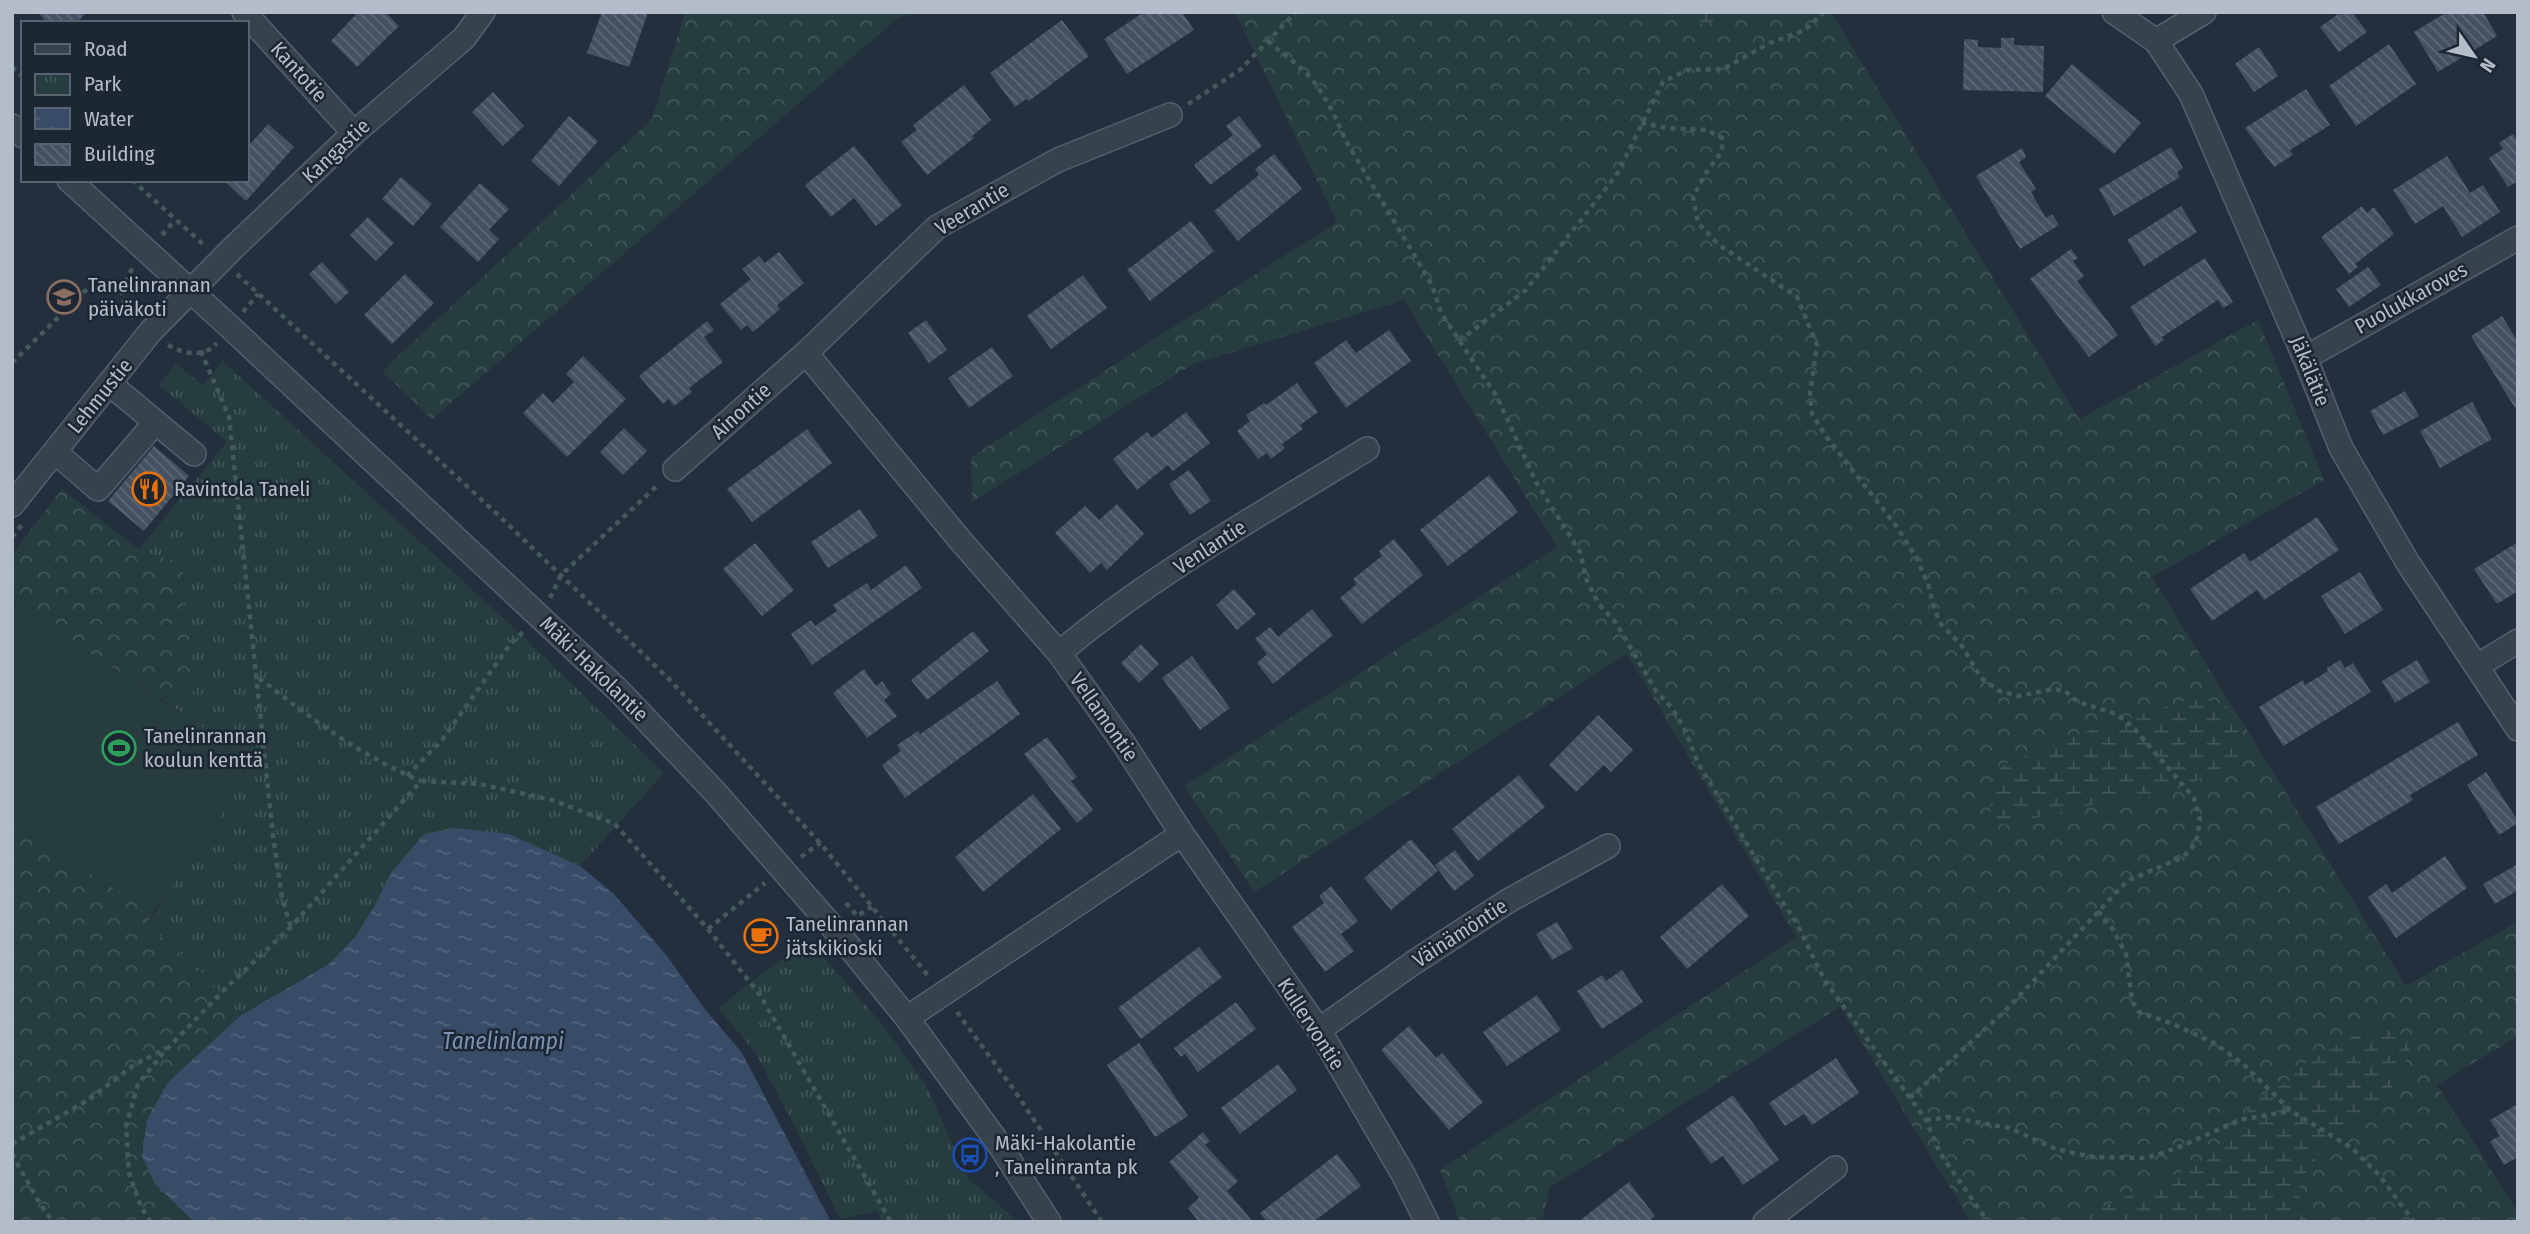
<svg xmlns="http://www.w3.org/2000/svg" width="2530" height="1234" viewBox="0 0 2530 1234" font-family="'Fira Sans Condensed',sans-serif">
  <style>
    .grass { fill: #263c3f }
    .forest { fill: url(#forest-crowns) }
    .wetland { fill: url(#wetland-marsh) }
    .park { fill: url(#park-tufts) }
    .water { fill: url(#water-ripples) }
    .building { fill: url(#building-back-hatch) }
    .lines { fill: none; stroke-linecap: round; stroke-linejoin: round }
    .minor-casing { stroke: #565f6c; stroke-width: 26 }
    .path { stroke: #44595c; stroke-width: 4.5; stroke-dasharray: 5 5; stroke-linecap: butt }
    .minor { stroke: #38414e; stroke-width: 23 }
    .labels { text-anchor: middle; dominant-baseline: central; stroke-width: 5; stroke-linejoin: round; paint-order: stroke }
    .street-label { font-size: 21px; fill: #b4bcc9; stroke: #1d2633 }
    .poi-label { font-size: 21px; fill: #b4bcc9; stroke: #1d2633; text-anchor: start }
    .water-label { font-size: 23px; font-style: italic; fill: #7c92b1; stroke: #1d2633 }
  </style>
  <defs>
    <pattern id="forest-crowns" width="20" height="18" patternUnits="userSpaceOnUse" patternTransform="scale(1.75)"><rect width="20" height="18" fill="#263c3f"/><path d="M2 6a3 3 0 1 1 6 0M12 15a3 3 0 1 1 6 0" fill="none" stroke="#435659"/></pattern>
    <pattern id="wetland-marsh" width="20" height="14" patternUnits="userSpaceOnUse" patternTransform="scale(1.75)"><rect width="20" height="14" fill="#263c3f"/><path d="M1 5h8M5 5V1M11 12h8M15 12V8" fill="none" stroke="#435659"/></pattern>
    <pattern id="park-tufts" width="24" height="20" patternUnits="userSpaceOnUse" patternTransform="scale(1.75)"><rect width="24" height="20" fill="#263c3f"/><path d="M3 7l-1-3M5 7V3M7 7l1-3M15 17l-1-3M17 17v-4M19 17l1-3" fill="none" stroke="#435659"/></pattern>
    <pattern id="water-ripples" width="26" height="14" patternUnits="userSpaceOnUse" patternTransform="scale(1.75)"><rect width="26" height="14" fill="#394c67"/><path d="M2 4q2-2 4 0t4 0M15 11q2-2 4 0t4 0" fill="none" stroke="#53647b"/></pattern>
    <pattern id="building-back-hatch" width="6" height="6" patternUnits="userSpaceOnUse" patternTransform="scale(1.75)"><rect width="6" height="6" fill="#455162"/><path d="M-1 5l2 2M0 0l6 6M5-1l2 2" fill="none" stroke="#5d6877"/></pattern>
  </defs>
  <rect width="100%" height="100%" fill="#242f3e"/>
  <path class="grass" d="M16,604L216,736C227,752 238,764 235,785C232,809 170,889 153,913L12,824V610Z"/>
  <path class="forest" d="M685,12H920L898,18L432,419L382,371L652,119Z
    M1235,12H1831L2079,419L2258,320L2324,480L2152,577L2406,986L2518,921V1036L2437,1085L2518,1212V1222H1971L1840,1007L1550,1187L1542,1222H1460L1440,1170L1796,937L1627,654L1254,892L1184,786L1557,547L1404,300L1193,364L972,502L971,457L1337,222Z
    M62,489L138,549L182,563L194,691L166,702L12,602V554Z
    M12,824L153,913L147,924L207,977L240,1016L168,1082L155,1184L194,1222H12Z"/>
  <path class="wetland" d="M1667,12H1735C1708,26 1692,29 1667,12Z
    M2193,698L2222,703L2241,721L2244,740L2236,761L2172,792L2148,797L2112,800L2005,825L1991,814L1988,791L1995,772L2010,761L2043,751L2076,735Z
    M2372,1026L2396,1031L2412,1044L2398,1080L2367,1117L2321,1151L2299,1184L2302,1222H2069L2207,1160L2260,1096L2291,1080L2299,1066Z"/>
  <path class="park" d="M223,361L512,626L664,773L580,866L509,834L374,907L355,937L329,964L240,1016L207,977L147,924L223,812L235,786L234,760L216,736L166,702L194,691L182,563L138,550L227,442L159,385L176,363L203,386Z
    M807,939L882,1024L926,1085L967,1177L1018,1222H881L878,1211L840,1219L794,1125L755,1052L718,1008Z"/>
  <path class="water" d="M455,828L509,834L580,866L614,894L667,956L704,1008L742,1053L831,1222H194L155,1184L142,1156L147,1120L168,1082L240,1016L329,964L355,937L374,907L391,873L424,834Z"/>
  <path class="building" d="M37,12H87L76,23H48Z
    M358,12H385L399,26L357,67L331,41Z
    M602,12H648L629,67L587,53Z
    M1144,12H1182L1194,30L1127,74L1104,39Z
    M2341,12H2352L2367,32L2339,52L2320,27Z
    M2447,12H2483L2497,36L2438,72L2414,32Z
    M1062,20L1089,56L1029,101L1026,99L1015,107L990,73Z
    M2001,38H2014V45L2044,46L2043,92L1963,90L1964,39L1978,40V47L2001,48Z
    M2389,44L2416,84L2356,126L2329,86Z
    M2259,47L2278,76L2254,92L2235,64Z
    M2072,64L2141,123L2114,154L2045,96Z
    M964,85L991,120L972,136L974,138L927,175L901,142L917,130L913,125Z
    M2306,89L2330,125L2290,150L2293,155L2274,167L2245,128Z
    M493,92L524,126L503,146L472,112Z
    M569,116L598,141L559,186L531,161Z
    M1239,116L1262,146L1210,185L1194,165L1233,135L1226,126Z
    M268,124L294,147L246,201L223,180H247V139L251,143Z
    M2513,134L2518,141V181L2508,187L2489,158L2503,149L2499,143Z
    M854,146L902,205L876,226L854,198L831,217L805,185Z
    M2171,147L2183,168L2177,172L2180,177L2114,216L2099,189Z
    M2022,148L2026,157L2019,162L2036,189L2031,192L2046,218L2052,214L2059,225L2020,249L1976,176Z
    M1274,154L1302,189L1238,241L1214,211L1259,175L1255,169Z
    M2447,156L2470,193L2483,185L2500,212L2462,237L2443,206L2415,224L2393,190Z
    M401,177L432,204L413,226L382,199Z
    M480,183L509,209L489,230L499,239L478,262L440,227Z
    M2181,206L2197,232L2144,266L2127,240Z
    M2362,206L2367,213L2374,207L2394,234L2355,264L2358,267L2349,274L2321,237Z
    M368,217L394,243L376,261L350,235Z
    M1191,221L1214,251L1150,301L1127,270Z
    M2071,249L2078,258L2073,261L2084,276L2077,281L2118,335L2089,357L2030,279Z
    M779,252L804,283L777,305L780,309L753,332L747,325L741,330L720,304L751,279L742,269L759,256L765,263Z
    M2205,258L2233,302L2223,308L2218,300L2162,337L2164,340L2155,346L2130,307Z
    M322,262L349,292L336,304L309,274Z
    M2368,267L2381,285L2349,307L2336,289Z
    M405,274L434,303L392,344L364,315Z
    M1083,275L1107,308L1051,349L1027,316Z
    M2502,316L2518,342V413L2471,336Z
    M926,320L947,350L929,363L908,333Z
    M707,321L714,330L704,337L723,362L689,388L692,392L674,406L669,399L663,404L639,376Z
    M1389,330L1411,361L1346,408L1314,363L1346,340L1356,353Z
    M992,347L1013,376L969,408L948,378Z
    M583,356L626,399L567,457L523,413L543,393L553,403L574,382L566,374Z
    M1297,383L1318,412L1300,425L1303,429L1282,444L1285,448L1271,459L1267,453L1258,459L1237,431L1250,421L1246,415L1264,403L1266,405Z
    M2405,391L2419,416L2383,435L2370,411Z
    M2472,402L2492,439L2440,468L2420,431Z
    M1186,412L1210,443L1173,471L1168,465L1137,490L1113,459L1147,432L1152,438Z
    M624,428L647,451L623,475L600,452Z
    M807,429L832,463L752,522L727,489Z
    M154,446L189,476L144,531L108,501Z
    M1189,470L1211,501L1190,515L1169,484Z
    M1489,475L1518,512L1448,566L1420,530Z
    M1117,504L1144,534L1107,570L1101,563L1090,573L1055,533L1085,506L1099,520Z
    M860,509L878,536L828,568L811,542Z
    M2317,517L2339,550L2264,600L2257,590L2212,621L2190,589L2244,553L2250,562Z
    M1394,539L1423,575L1362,624L1340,598L1357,584L1353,579L1382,556L1379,551Z
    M2518,542V591L2497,604L2474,569Z
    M755,543L794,590L762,616L723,569Z
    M906,565L922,588L812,665L791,634L811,620L815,626L837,611L833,605L867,583L871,590Z
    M2360,572L2383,610L2345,634L2321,596Z
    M1234,589L1256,614L1237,630L1216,605Z
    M1312,609L1333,635L1273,684L1257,663L1267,654L1255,639L1270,627L1278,637Z
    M973,631L989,651L927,700L911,680Z
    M1141,644L1159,664L1139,683L1121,663Z
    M1192,656L1230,708L1200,730L1162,678Z
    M2340,660L2345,668L2353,663L2371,692L2283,746L2259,707L2303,680L2305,685L2328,671L2327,668Z
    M2417,660L2430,682L2395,703L2382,681Z
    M864,669L876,686L882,681L891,694L884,700L897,716L867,738L833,693Z
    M997,681L1020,714L905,798L882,765L901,751L897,745L918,731L920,734Z
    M1598,715L1633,750L1611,772L1604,765L1576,792L1549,765Z
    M2458,722L2478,755L2410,795L2413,800L2339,844L2316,807Z
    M1047,737L1077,777L1071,781L1093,810L1077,823L1024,754Z
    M2486,772L2518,821V823L2499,835L2467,785Z
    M1519,775L1545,807L1478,861L1452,829Z
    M1033,794L1061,829L983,892L955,857Z
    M1411,839L1438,871L1391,910L1364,878Z
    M1455,850L1474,876L1454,891L1435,865Z
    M2445,856L2467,888L2396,938L2368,897L2386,884L2392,893Z
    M2518,864V890L2495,904L2483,884Z
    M1722,884L1749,916L1687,969L1660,937Z
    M1331,886L1358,921L1341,934L1354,951L1325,972L1292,927L1324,903L1319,896Z
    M1557,922L1573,948L1552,960L1536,934Z
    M1199,947L1222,977L1141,1039L1118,1008Z
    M1622,970L1643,1002L1602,1029L1577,991L1602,975L1606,981Z
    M1537,995L1561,1030L1507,1066L1483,1032Z
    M1236,1002L1256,1029L1198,1072L1185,1054L1181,1057L1174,1048Z
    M1409,1026L1436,1058L1442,1053L1483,1102L1449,1130L1381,1050Z
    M1139,1043L1188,1116L1155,1137L1107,1065Z
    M1836,1058L1859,1093L1812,1125L1804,1114L1785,1126L1769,1103Z
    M1278,1064L1297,1090L1240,1134L1221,1108Z
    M1733,1095L1779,1160L1743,1185L1723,1156L1711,1164L1686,1128Z
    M2518,1104V1157L2504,1165L2490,1141L2500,1136L2490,1120Z
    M1203,1132L1210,1141L1205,1145L1238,1181L1227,1191L1253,1222H1199L1188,1208L1199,1198L1169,1162Z
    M1337,1154L1361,1186L1313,1222H1267L1260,1213Z
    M1629,1182L1655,1216L1648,1222H1578Z"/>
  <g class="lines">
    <defs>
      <path id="minor" d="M244,12L354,133
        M2114,12L2156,41L2191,94L2305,358L2341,448L2408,563L2518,729
        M2156,41L2204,12
        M12,126L23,136
        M69,180L230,327L618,690L715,792L842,938L907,1018L999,1144L1049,1222
        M806,353L960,540L1059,653L1124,744L1182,834L1319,1030L1403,1174L1427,1222
        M2305,358L2518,238
        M111,385L194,454
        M55,452L98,489L155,423
        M675,469L806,353L937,227L1058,160L1170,115
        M12,505L151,331L233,248L354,133L464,38L483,12
        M1059,653C1153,574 1263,513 1367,449
        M2477,666L2518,641
        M907,1018L1182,834
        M1319,1030L1413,963L1508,901L1608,846
        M1765,1222L1835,1168"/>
    </defs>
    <use href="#minor" class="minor-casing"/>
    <path class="path" d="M1268,41C1279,51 1292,60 1303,70C1323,89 1335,116 1346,141L1432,285L1441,313L1497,397L1536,482L1580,552L1587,581L1598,603L1616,623L1656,691L1672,708L1685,730L1698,763L1781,900L1795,920L1825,981L1926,1120L1940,1153L1988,1222
      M12,67L23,77
      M1188,104L1240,70L1296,12
      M1641,123L1668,128L1707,130L1722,138V151L1704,176L1693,197L1698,223L1719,245L1797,297L1817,345L1810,393L1812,414L1825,435L1897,527L1916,557L1928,584L1935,611L1941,624L1962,646L1981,678L1999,691L2018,696L2054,689L2065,691L2078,702L2116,714L2132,726L2194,798L2200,820L2196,843L2183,857L2127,881L2007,1009L1910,1098
      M132,180L204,245
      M162,235L175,220
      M237,274L497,514L668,678L820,843L930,978
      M121,290L126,311L134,318
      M243,312L258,294
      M1459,341L1526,290L1617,174L1663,82L1687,70L1723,69L1770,43L1805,30L1824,12
      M168,345C184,354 204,358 217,343
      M201,351L229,417L273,836L282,898L291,927
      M12,363L90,286L121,290L133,267
      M12,537L22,525
      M550,598L561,575L659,484
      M259,678C312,719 359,755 421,781
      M407,776L442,740L511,643L523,632
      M801,857L820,843
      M846,903L857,916L872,907
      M2098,911L2112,928L2126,954L2132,1001L2139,1012L2173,1024L2216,1044L2243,1064L2291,1111L2352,1148L2379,1175L2414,1222
      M708,929L765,883
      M957,1012L1012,1087L1102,1222
      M1926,1120L1948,1117L2009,1128L2056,1149L2092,1157L2147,1158L2182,1146L2239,1120L2291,1111
      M12,1144L88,1100L134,1065L166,1048
      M12,1154L39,1202L53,1222
      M151,1222L141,1207L129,1173L126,1126L138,1084L164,1052L227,987L291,927L421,781L480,784L552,800L615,824L708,929L760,995L891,1222"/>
    <use href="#minor" class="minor"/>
  </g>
  <defs>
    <symbol id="school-ring" viewBox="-11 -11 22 22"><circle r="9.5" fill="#1d2633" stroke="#8d6e63" stroke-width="1.5"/><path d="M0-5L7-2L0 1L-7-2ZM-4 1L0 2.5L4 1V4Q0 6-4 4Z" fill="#8d6e63"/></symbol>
    <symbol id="restaurant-ring" viewBox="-11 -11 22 22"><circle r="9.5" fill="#1d2633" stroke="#e8710a" stroke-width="1.5"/><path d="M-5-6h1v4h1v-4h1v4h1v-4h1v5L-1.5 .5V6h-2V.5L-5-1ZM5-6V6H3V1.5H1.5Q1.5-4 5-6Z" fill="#e8710a"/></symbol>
    <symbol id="stadium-ring" viewBox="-11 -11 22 22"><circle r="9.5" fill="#1d2633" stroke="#2e9e5b" stroke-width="1.5"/><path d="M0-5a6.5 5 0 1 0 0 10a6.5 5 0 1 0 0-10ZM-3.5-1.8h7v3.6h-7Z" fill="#2e9e5b"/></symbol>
    <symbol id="cafe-ring" viewBox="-11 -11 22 22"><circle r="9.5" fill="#1d2633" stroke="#e8710a" stroke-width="1.5"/><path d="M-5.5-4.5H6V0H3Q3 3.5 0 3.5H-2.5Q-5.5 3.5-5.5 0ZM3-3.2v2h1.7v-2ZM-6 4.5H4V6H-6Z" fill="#e8710a"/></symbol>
    <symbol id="bus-ring" viewBox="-11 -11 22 22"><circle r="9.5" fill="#1d2633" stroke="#1a4fb4" stroke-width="1.5"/><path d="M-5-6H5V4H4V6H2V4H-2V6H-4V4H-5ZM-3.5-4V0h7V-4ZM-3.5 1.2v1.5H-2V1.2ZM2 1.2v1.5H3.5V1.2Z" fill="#1a4fb4"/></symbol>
  </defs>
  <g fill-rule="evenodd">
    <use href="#school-ring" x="45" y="278" width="38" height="38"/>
    <use href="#restaurant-ring" x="130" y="470" width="38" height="38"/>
    <use href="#stadium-ring" x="100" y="729" width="38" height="38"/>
    <use href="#cafe-ring" x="742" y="917" width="38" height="38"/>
    <use href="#bus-ring" x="951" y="1136" width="38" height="38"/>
  </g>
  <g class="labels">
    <g class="street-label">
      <text transform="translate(299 72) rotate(48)">Kantotie</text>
      <text transform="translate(336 151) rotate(-43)">Kangastie</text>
      <text transform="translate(972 209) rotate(-31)">Veerantie</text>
      <text transform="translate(2411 298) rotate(-29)">Puolukkaroves</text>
      <text transform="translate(2310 371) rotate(68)">Jäkälätie</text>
      <text transform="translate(100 396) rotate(-51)">Lehmustie</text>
      <text transform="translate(741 411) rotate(-42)">Ainontie</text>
      <text transform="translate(1210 547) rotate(-33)">Venlantie</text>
      <text transform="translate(594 669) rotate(44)">Mäki-Hakolantie</text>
      <text transform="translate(1104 717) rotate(55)">Vellamontie</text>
      <text transform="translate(1460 933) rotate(-33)">Väinämöntie</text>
      <text transform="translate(1311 1024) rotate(57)">Kullervontie</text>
    </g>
    <g class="poi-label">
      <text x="88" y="285">Tanelinrannan<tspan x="88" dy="24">päiväkoti</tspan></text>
      <text x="174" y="489">Ravintola Taneli</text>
      <text x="144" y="736">Tanelinrannan<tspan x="144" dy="24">koulun kenttä</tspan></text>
      <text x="786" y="924">Tanelinrannan<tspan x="786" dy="24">jätskikioski</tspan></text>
      <text x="995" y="1143">Mäki-Hakolantie<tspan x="995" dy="24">, Tanelinranta pk</tspan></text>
    </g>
    <g class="water-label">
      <text x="503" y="1041">Tanelinlampi</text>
    </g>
  </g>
  <rect width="2530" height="1234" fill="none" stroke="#b4bcc9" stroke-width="28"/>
  <rect x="21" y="21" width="228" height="161" fill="#1d2633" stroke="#59626f" stroke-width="2"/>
  <rect x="35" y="44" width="35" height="10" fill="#38414e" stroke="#59626f" stroke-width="2"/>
  <text x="84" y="56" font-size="21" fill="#b4bcc9">Road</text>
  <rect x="35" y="74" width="35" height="21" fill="url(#park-tufts)" stroke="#59626f" stroke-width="2"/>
  <text x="84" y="91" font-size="21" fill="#b4bcc9">Park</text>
  <rect x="35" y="108" width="35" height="21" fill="url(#water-ripples)" stroke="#59626f" stroke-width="2"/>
  <text x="84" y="126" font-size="21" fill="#b4bcc9">Water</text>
  <rect x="35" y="144" width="35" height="21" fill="url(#building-back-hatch)" stroke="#59626f" stroke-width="2"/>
  <text x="84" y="161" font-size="21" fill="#b4bcc9">Building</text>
  <g transform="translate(2474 56) rotate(124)" stroke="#1d2633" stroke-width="5" paint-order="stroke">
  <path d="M0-5L12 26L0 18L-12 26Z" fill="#b4bcc9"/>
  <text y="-10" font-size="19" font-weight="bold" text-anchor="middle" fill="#b4bcc9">N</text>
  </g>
</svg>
